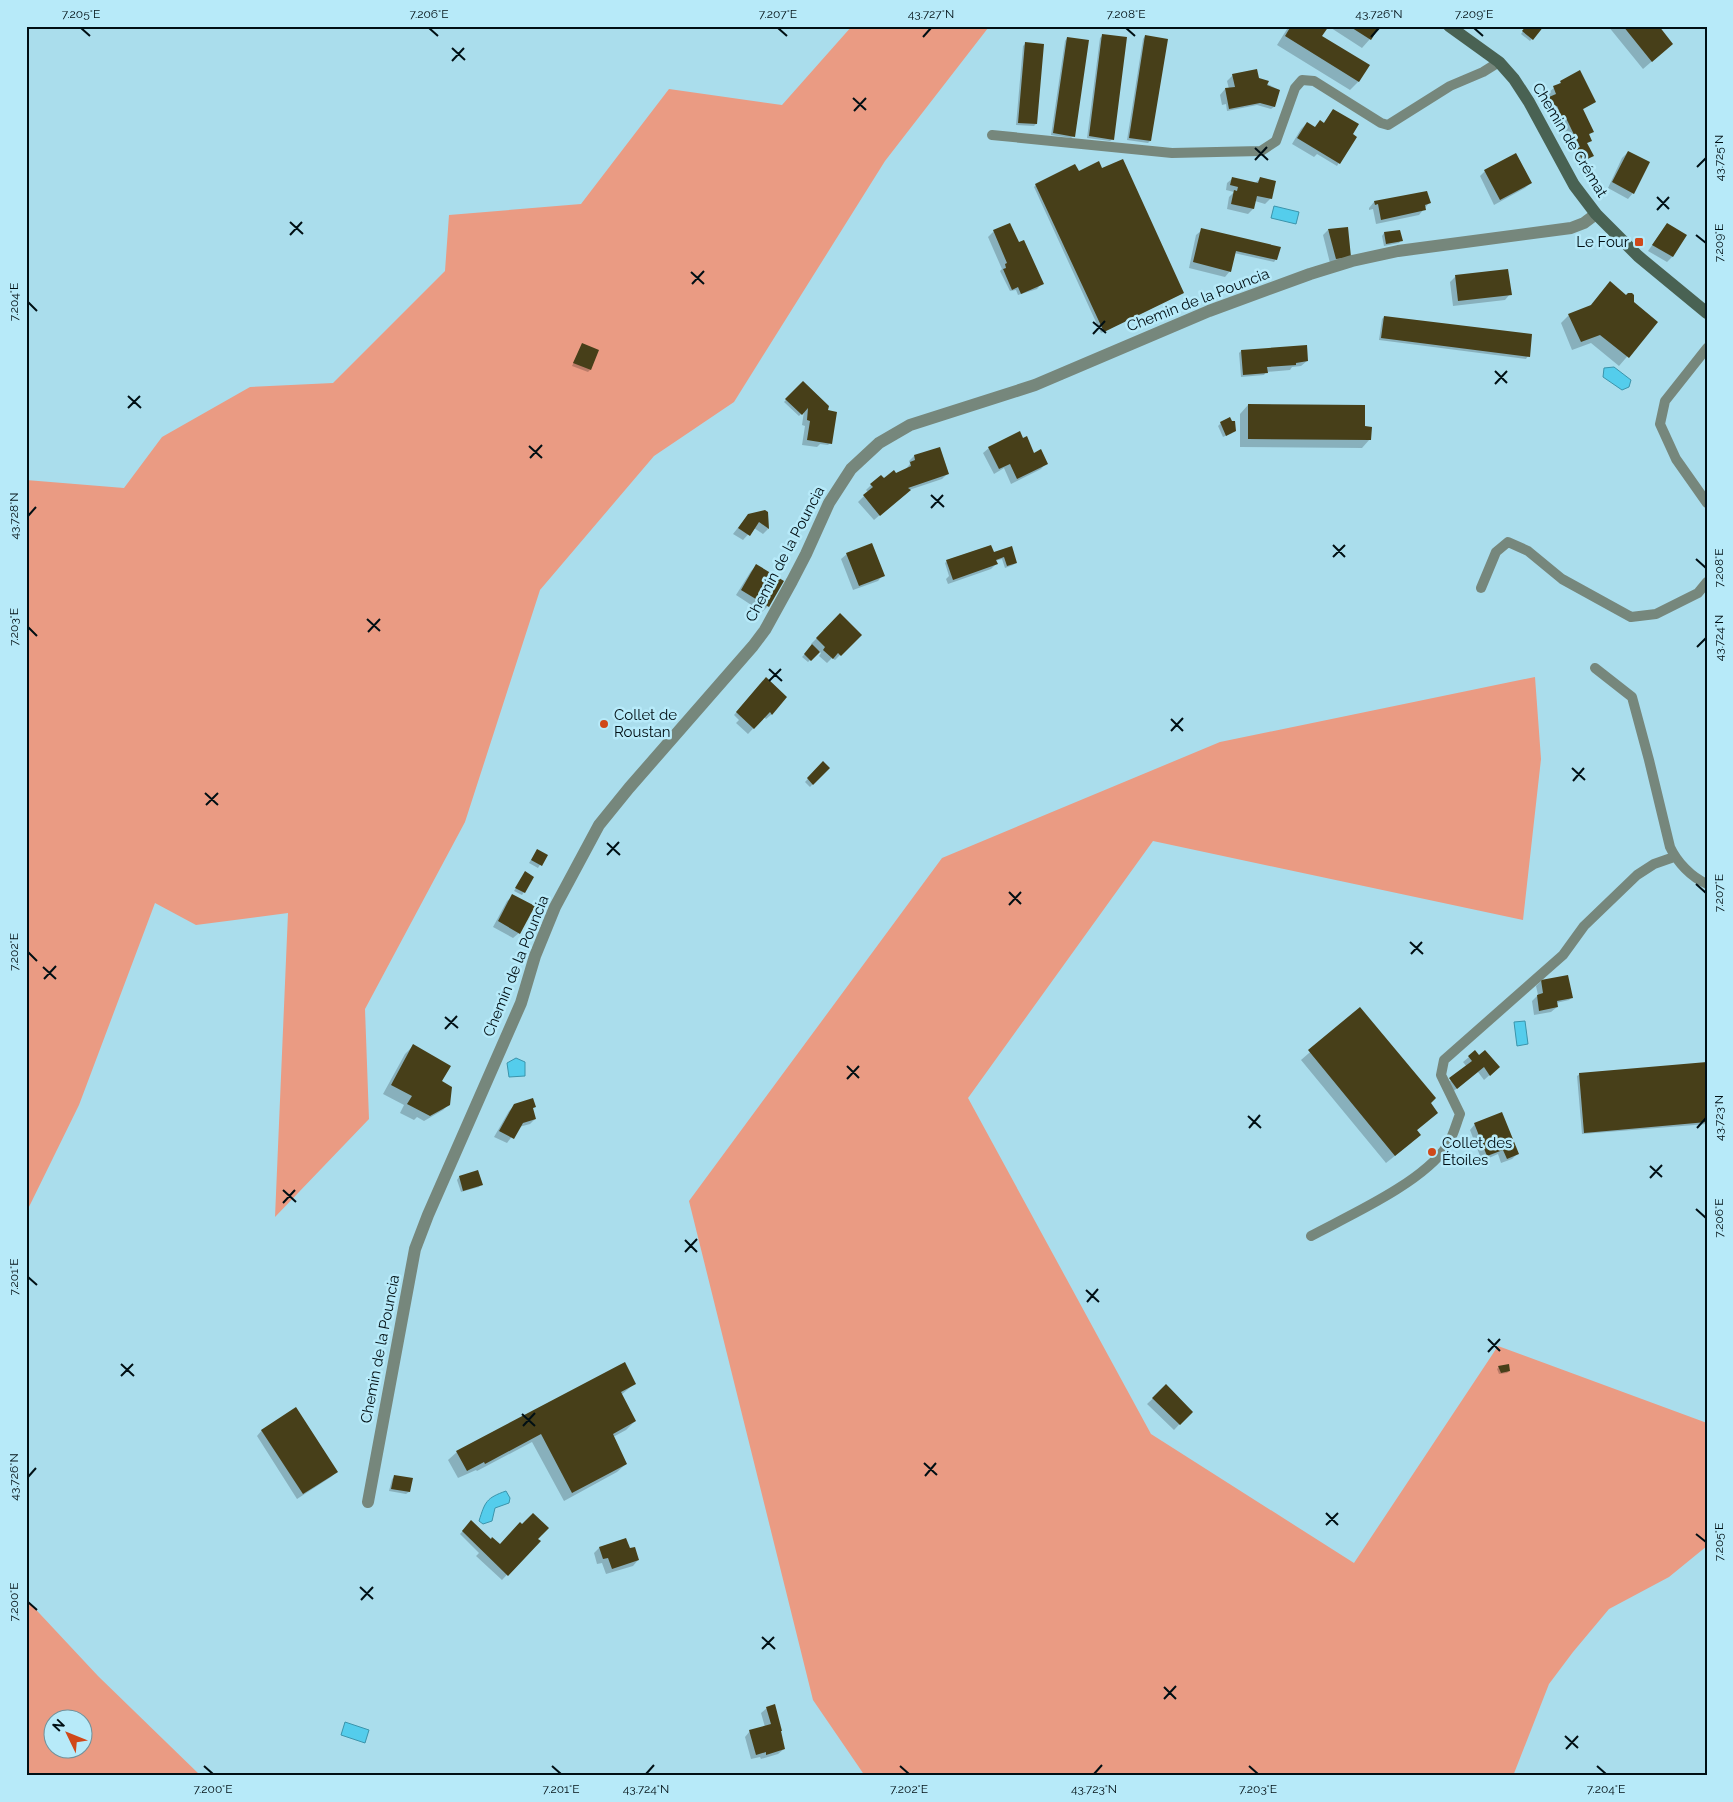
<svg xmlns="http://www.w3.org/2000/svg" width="1733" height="1802" viewBox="0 0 1733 1802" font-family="Raleway,sans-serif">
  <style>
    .green { fill: #ea9b83; fill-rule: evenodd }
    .water { fill: #54cdec; stroke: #3b94ab }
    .shadow { fill: #0003 }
    .building { fill: #473f19 }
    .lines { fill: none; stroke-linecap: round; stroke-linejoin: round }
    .lane { stroke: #76877c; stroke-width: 10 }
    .street { stroke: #76877c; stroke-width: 12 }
    .secondary { stroke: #496253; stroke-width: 12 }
    .ticks { fill: none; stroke: #000f14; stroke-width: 2 }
    .poi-dot { fill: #d04819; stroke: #b7eaf9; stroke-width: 2 }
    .labels { text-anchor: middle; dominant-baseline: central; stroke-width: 5; stroke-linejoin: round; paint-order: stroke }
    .street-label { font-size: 15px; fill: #000f14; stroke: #b7eaf9 }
    .poi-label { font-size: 15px; fill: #000f14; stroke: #b7eaf9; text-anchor: start }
    .neatline { fill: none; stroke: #000f14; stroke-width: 2 }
    .ticks-label { font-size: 12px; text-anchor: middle; fill: #000f14 }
  </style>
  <rect width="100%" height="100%" fill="#aaddec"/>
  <path class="green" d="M852,26H982L988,28L885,161L734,402L654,456L540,590L465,822L365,1009L369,1119L275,1217L288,913L196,925L155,903L79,1105L26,1213V480L124,488L162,437L250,387L333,383L445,271L449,215L581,204L669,89L782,105Z
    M1535,677L1541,759L1523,920L1153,841L968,1098L1151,1434L1354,1563L1498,1346L1707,1423V1546L1669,1577L1609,1609L1573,1652L1549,1684L1513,1776H865L813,1700L689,1201L942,858L1220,742Z
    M26,1599L98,1676L201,1776H26ZM52,1720H82V1750H52Z"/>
  <path class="water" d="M1274,206L1299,212L1296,224L1271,218Z
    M1614,367L1631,380L1629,387L1622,390L1603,377L1604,368Z
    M1525,1021L1528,1044L1517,1046L1514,1022Z
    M516,1058L525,1062V1076L509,1077L507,1063Z
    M506,1491L510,1498L509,1503L495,1508L492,1521L483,1524L479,1521C485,1502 486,1498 506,1491Z
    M345,1722L369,1730L365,1743L341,1735Z"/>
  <path class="shadow" d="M1289,26H1327L1321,36L1368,66L1358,82L1350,90L1277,45Z
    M1328,26H1378L1370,39L1362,48Z
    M1527,26L1532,39L1530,41L1521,34Z
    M1608,26H1657L1672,44L1643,69Z
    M1103,35L1113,139L1110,141L1087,138L1100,38Z
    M1145,36L1150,141L1148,143L1127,140L1143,39Z
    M1067,38L1074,136L1071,138L1051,135L1065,41Z
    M1026,43L1036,124L1034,126L1016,125L1023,46Z
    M1233,75L1258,79L1279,90L1274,107L1271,109L1257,105L1227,111L1226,104L1222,105L1220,95L1225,89H1229L1227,81Z
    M1561,82L1595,102L1582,110L1592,132L1588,136L1591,140L1586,144L1592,156L1580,163L1575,152L1578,149L1576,146L1572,147L1560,123L1558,124L1551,110L1548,112L1544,104L1548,99L1554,114L1557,113L1551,99H1549L1550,98L1548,93Z
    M1333,110L1355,137L1337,166L1317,154L1314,157L1292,144L1301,129L1307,123L1315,128L1323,124Z
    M1628,152L1633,193L1628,199L1608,188L1622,158Z
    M1485,171L1531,183L1525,188L1494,205L1480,176Z
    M1078,173L1183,293L1101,333L1034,187L1036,185Z
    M1233,178L1255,183L1260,179L1271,198L1265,204L1255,201L1253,209L1248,214L1227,209L1229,197L1234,192L1226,190L1227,183Z
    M1427,193L1429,203L1419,215L1376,224L1373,209L1369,210V208L1374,202Z
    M1009,224L1018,244L1042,283L1037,289L1018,295L1016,290L1010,291L1000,271L1002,269L988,237L994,231Z
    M1667,224L1685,235L1672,257L1667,262L1648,251Z
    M1202,230L1276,259L1274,262L1234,253L1230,271L1225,277L1189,268L1196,235Z
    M1328,230L1344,262L1330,263L1323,235Z
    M1399,232L1401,240L1399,243L1384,246L1382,236L1384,233Z
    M1455,277L1510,294L1505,300L1453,306L1450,282Z
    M1603,291L1633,302L1657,322L1619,366L1591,343L1572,350L1561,323L1569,315L1589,307Z
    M1384,317L1528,356L1526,359L1379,340L1382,319Z
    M582,345L590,370L588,372L572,366Z
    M1241,351L1307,361L1301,366L1292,367L1290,370L1266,372L1264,375L1241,377L1239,353Z
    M803,382L827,411L830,443L828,445L820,444L817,447L802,445L805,426L802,425L804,411L799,416L784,402Z
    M1248,405L1364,427L1370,439L1362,448L1240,447V414Z
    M1221,423L1232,433L1223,437L1218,426Z
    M989,448L1034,454L1046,463L1041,469L1011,484L1004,468L994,474L983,453Z
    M914,456L947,474L942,479L909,490L874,520L858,502L868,492L866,490L871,485L905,470L910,464L909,461Z
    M766,513L768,529L763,534L754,528L743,540L733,534L748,515Z
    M1011,548L1016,563L1013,565L1005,568L1002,559L995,561L996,564L991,569L948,584L946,579L949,576L945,563L947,561L993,555Z
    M847,554L883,575L878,581L853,590L841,559Z
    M756,566L782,581L768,606L762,612L736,595L751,571Z
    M840,615L860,635L835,660L832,658L827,663L819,656L821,653L819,651L808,662L802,657L813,645L811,644Z
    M760,684L772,714L766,719L764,717L748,734L736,723L739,720L734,715Z
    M823,763L828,768L810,787L805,782Z
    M537,850L546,855L538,868L529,863Z
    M525,873L524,892L522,895L514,891Z
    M513,896L519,933L513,938L493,927L507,901Z
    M1541,981L1571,998L1569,1000L1556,1003L1557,1007L1551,1012L1534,1015L1532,1001L1538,995L1536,986Z
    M1360,1009L1429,1104L1428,1121L1416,1131L1411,1143L1386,1163L1301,1060Z
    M413,1046L449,1104L443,1110L424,1121L417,1117L414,1120L400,1113L404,1105L383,1094L405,1054Z
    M1475,1052L1493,1072L1484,1080L1478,1072L1451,1093L1445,1085L1467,1067L1463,1062Z
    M1707,1064V1124L1582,1134L1577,1076L1580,1074Z
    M515,1105L534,1107L532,1109L535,1119L530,1124L519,1127L507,1143L494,1137L509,1111Z
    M1475,1124L1517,1154L1512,1159L1501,1163L1498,1154L1482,1161L1470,1130Z
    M459,1177L481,1184L479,1187L461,1192L457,1180Z
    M1499,1367L1509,1371L1507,1373L1499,1374L1497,1369Z
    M634,1384L621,1395L635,1421L626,1430L613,1437L626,1464L617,1472L564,1501L532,1442L477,1471L476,1470L458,1478L448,1460L457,1452Z
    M1166,1386L1191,1412L1174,1430L1147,1404Z
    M262,1430L336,1472L331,1477L297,1499L257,1436Z
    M395,1476L411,1479L409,1492L406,1494L389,1491L392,1479Z
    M471,1522L491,1541L500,1546L537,1539L539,1541L502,1580L476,1556L479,1553L460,1534Z
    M599,1548L629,1550L638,1560L633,1566L606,1574L602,1563L597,1564L594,1553Z
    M767,1708L779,1732L784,1749L778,1754L761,1759L760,1757L751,1759L745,1737L750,1731L765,1727L761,1713Z"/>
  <path class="building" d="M1291,26H1329L1322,36L1370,65L1359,82L1285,36Z
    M1349,26H1380L1371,40Z
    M1526,26H1544L1533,40L1522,31Z
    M1623,26H1659L1673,44L1652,62Z
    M1102,34L1127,37L1114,140L1089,136Z
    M1145,35L1168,39L1151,141L1129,138Z
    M1067,37L1089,40L1075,137L1053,133Z
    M1025,42L1044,44L1037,124L1018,123Z
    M1257,69L1259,78L1269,81L1267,85L1280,90L1275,107L1260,103L1229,109L1225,88L1235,87L1232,74Z
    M1580,70L1596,102L1583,109L1594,132L1589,134L1592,141L1587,143L1594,156L1583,161L1576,149L1580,147L1566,118L1563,120L1557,106L1553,108L1549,97L1556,94L1553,86L1561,83L1560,81Z
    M1333,109L1359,124L1353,134L1357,137L1340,164L1297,138L1307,122L1315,127L1320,120L1324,123Z
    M1628,151L1650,162L1634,194L1612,182Z
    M1516,153L1532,183L1500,200L1484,170Z
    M1123,159L1184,293L1104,332L1035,184L1075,164L1079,171L1099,161L1102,168Z
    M1232,177L1258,183L1260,177L1276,181L1272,199L1257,196L1254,209L1231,204L1234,190L1237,191L1238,187L1230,185Z
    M1427,191L1431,203L1425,205L1426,210L1381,220L1378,204L1375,205L1374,201Z
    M1010,223L1019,242L1024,240L1044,284L1021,294L1018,287L1012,290L1003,269L1006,268L1005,264L1007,263L993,230Z
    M1667,223L1687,235L1673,257L1652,245Z
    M1348,227L1351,257L1336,259L1328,229Z
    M1201,228L1281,247L1277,260L1236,251L1231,272L1193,262Z
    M1400,230L1403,241L1386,244L1384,232Z
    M1508,269L1512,295L1458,301L1455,275Z
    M1610,281L1626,295L1628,293H1632L1634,295V302L1658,322L1629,358L1600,335L1581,342L1568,314L1591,305Z
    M1384,316L1532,334L1530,357L1381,338Z
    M582,343L599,350L591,370L573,363Z
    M1307,345L1308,361L1296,363V365L1267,367L1268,373L1243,375L1241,350Z
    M803,381L829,406L828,410L837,412L832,444L807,440L810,421L807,420L808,408L802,415L785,399Z
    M1248,404L1365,405V426L1372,427L1371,440L1248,439Z
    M1230,417L1232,421H1235L1236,431L1226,436L1220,422Z
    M1020,431L1023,438L1027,436L1034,453L1041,449L1048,464L1017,479L1010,464L999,469L988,447Z
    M940,447L949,474L908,488L911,490L880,516L863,495L873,487L870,484L881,475L884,478L894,470L896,473L911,466L910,462L915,460L914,455Z
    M765,510L768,512L769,529L759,522L750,536L738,528L748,514Z
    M872,543L885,576L859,586L846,553Z
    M991,545L994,552L1012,546L1017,563L1007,566L1004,557L996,560L998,564L953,580L946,560Z
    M756,564L784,581L769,607L741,590Z
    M840,613L862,635L841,656L838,653L833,659L823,650L825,647L816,638Z
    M812,644L820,652L811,661L804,654Z
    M766,677L787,697L772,715L770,712L754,729L736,712Z
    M823,761L830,768L813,785L807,778Z
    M537,849L548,855L542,866L531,860Z
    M525,871L534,877L525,893L515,888Z
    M512,894L535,906L520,934L498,921Z
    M1568,975L1573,998L1557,1001L1558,1007L1539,1011L1537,995L1543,993L1541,980Z
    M1360,1007L1436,1098L1431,1103L1438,1113L1417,1130L1421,1135L1395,1156L1308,1050Z
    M413,1044L451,1066L442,1081L452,1087L450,1105L430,1116L407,1104L412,1096L391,1085Z
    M1475,1050L1479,1055L1485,1050L1500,1067L1490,1076L1484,1067L1457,1089L1449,1078L1472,1061L1468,1056Z
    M1707,1062V1122L1584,1133L1579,1073Z
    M533,1098L536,1107L533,1108L536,1119L523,1123L514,1139L499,1131L514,1104Z
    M1502,1112L1519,1154L1507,1159L1503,1150L1487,1156L1474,1123Z
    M478,1170L483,1185L463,1191L459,1176Z
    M625,1362L636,1384L621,1392L636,1421L613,1434L627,1464L572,1493L541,1434L485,1464L484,1462L467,1471L456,1451Z
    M1509,1364L1510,1371L1501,1373L1498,1366Z
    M1166,1384L1193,1412L1180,1425L1152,1398Z
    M296,1407L338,1472L303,1494L261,1430Z
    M394,1475L413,1478L410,1492L391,1489Z
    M533,1513L549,1528L538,1539L541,1541L508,1576L462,1531L471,1520L491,1539L492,1537L500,1544L520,1522L522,1524Z
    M626,1538L630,1548L635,1547L639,1560L612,1569L608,1558L603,1559L599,1547Z
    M775,1704L782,1731H781L785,1749L766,1755V1752L756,1755L749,1730L771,1724L766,1707Z"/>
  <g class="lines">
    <path class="lane" d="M992,135L1172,153L1261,151L1276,141L1295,88L1302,80L1314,81L1381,123L1388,125L1450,86L1483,72L1499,62
      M1707,348L1665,401L1660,424L1676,459L1707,503
      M1481,588L1496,552L1508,542L1528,551L1562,579L1631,617L1656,614L1698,593L1707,582
      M1595,668L1632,697L1649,760L1670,847C1677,862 1691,877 1707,884
      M1311,1236C1350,1215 1422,1183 1447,1146C1453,1137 1456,1124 1460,1114L1441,1075L1444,1060L1563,955L1584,926L1637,875L1654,864L1674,857"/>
    <path class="street" d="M368,1502L415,1249L428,1215L521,1003L535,956L555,907L599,825L629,788L753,646L765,630L792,581L806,554L829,503L851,469L879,443L910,425L1035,385L1209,311L1310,274L1352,261L1398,251L1571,228L1584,223L1596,214"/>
    <path class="secondary" d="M1449,26L1499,62L1514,79L1529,102L1574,185L1596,214L1638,256L1707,313"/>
  </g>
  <path class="ticks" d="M81,28L90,36M429,28L438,36M778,28L787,36M1126,28L1135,36M1474,28L1483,36M923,37L931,28M1371,37L1379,28M452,48L465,60M452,61L464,48M853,98L866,110M854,111L866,98M1255,148L1268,160M1255,160L1267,147M1697,167L1706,158M1657,197L1669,209M1657,210L1669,197M290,222L303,234M290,235L302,222M1696,235L1706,243M691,272L704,284M692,284L704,271M28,302L37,311M1093,322L1106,333M1093,334L1105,321M1495,371L1507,383M1495,384L1507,371M128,396L141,408M128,408L140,396M529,446L542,458M530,458L542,445M931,495L944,507M931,508L943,495M28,516L36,507M1333,545L1345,557M1333,557L1345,545M1696,559L1706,568M367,619L380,631M28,627L37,636M368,632L380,619M1697,647L1706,638M769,669L782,681M769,681L781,669M1171,719L1183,731M1171,731L1183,718M1572,768L1585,780M1573,781L1584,768M205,793L218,805M206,805L218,793M607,843L620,855M607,855L619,842M1696,884L1706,893M1009,892L1021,904M1009,905L1021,892M1410,942L1423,954M28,952L37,961M1411,954L1422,942M43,967L56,979M44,979L56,966M445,1017L458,1028M445,1029L457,1016M847,1066L859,1078M847,1079L859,1066M1248,1116L1261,1128M1249,1128L1260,1115M1697,1128L1706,1118M1650,1166L1662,1177M1650,1178L1662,1165M283,1190L296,1202M283,1203L295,1190M1696,1209L1706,1218M685,1240L697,1252M685,1252L697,1239M28,1277L37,1285M1086,1290L1099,1302M1087,1302L1098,1289M1488,1339L1500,1351M1488,1352L1500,1339M121,1364L134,1376M121,1376L133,1364M522,1414L535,1426M523,1426L535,1413M924,1463L937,1475M925,1476L936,1463M28,1477L36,1468M1326,1513L1338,1525M1326,1525L1338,1513M1696,1534L1706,1542M360,1587L373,1599M361,1600L373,1587M28,1602L37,1610M762,1637L775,1649M762,1649L774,1637M1164,1687L1176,1699M1164,1699L1176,1686M1565,1736L1578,1748M1566,1749L1578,1736M204,1766L213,1774M552,1766L561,1774M900,1766L909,1774M1249,1766L1258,1774M1597,1766L1606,1774M646,1774L654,1765M1094,1774L1102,1765"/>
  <g class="poi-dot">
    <rect x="1634" y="237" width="10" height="10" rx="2.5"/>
    <circle cx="604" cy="724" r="5"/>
    <circle cx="1432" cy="1152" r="5"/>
  </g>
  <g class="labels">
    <g class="street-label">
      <text transform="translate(1570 140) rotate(59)">Chemin de Crémat</text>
      <text transform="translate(1198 300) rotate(-21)">Chemin de la Pouncia</text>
      <text transform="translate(785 554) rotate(-62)">Chemin de la Pouncia</text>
      <text transform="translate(516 966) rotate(-68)">Chemin de la Pouncia</text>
      <text transform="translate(380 1349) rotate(-79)">Chemin de la Pouncia</text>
    </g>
    <g class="poi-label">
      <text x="1629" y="242" text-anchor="end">Le Four</text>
      <text x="614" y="715">Collet de<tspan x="614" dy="17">Roustan</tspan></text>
      <text x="1442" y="1143">Collet des<tspan x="1442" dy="17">Étoiles</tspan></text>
    </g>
  </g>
  <rect width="1733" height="1802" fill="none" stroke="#b7eaf9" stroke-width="55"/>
  <g transform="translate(68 1734) rotate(313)"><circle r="24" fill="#b7eaf9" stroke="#6e929d"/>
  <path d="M0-4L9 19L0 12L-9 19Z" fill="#d04819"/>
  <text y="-8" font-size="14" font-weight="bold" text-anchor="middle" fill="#000f14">N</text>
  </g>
  <rect x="28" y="28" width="1678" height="1746" class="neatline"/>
  <g class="ticks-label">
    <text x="81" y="18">7.205°E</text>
    <text x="429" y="18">7.206°E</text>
    <text x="778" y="18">7.207°E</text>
    <text x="931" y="18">43.727°N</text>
    <text x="1126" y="18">7.208°E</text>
    <text x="1379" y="18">43.726°N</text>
    <text x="1474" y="18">7.209°E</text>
    <text transform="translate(1719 158) rotate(-90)" y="4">43.725°N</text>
    <text transform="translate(1719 243) rotate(-90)" y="4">7.209°E</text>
    <text transform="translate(14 302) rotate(-90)" y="4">7.204°E</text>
    <text transform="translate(14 516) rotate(-90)" y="4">43.728°N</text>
    <text transform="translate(1719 568) rotate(-90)" y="4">7.208°E</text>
    <text transform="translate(14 627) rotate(-90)" y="4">7.203°E</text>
    <text transform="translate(1719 638) rotate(-90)" y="4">43.724°N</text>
    <text transform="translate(1719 893) rotate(-90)" y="4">7.207°E</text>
    <text transform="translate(14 952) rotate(-90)" y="4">7.202°E</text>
    <text transform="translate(1719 1118) rotate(-90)" y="4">43.723°N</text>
    <text transform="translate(1719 1218) rotate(-90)" y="4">7.206°E</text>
    <text transform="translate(14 1277) rotate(-90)" y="4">7.201°E</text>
    <text transform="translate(14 1477) rotate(-90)" y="4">43.726°N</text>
    <text transform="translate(1719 1542) rotate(-90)" y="4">7.205°E</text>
    <text transform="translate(14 1602) rotate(-90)" y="4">7.200°E</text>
    <text x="213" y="1793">7.200°E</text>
    <text x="561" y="1793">7.201°E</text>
    <text x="646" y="1793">43.724°N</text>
    <text x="909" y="1793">7.202°E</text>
    <text x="1094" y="1793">43.723°N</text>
    <text x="1258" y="1793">7.203°E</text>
    <text x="1606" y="1793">7.204°E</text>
  </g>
</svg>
